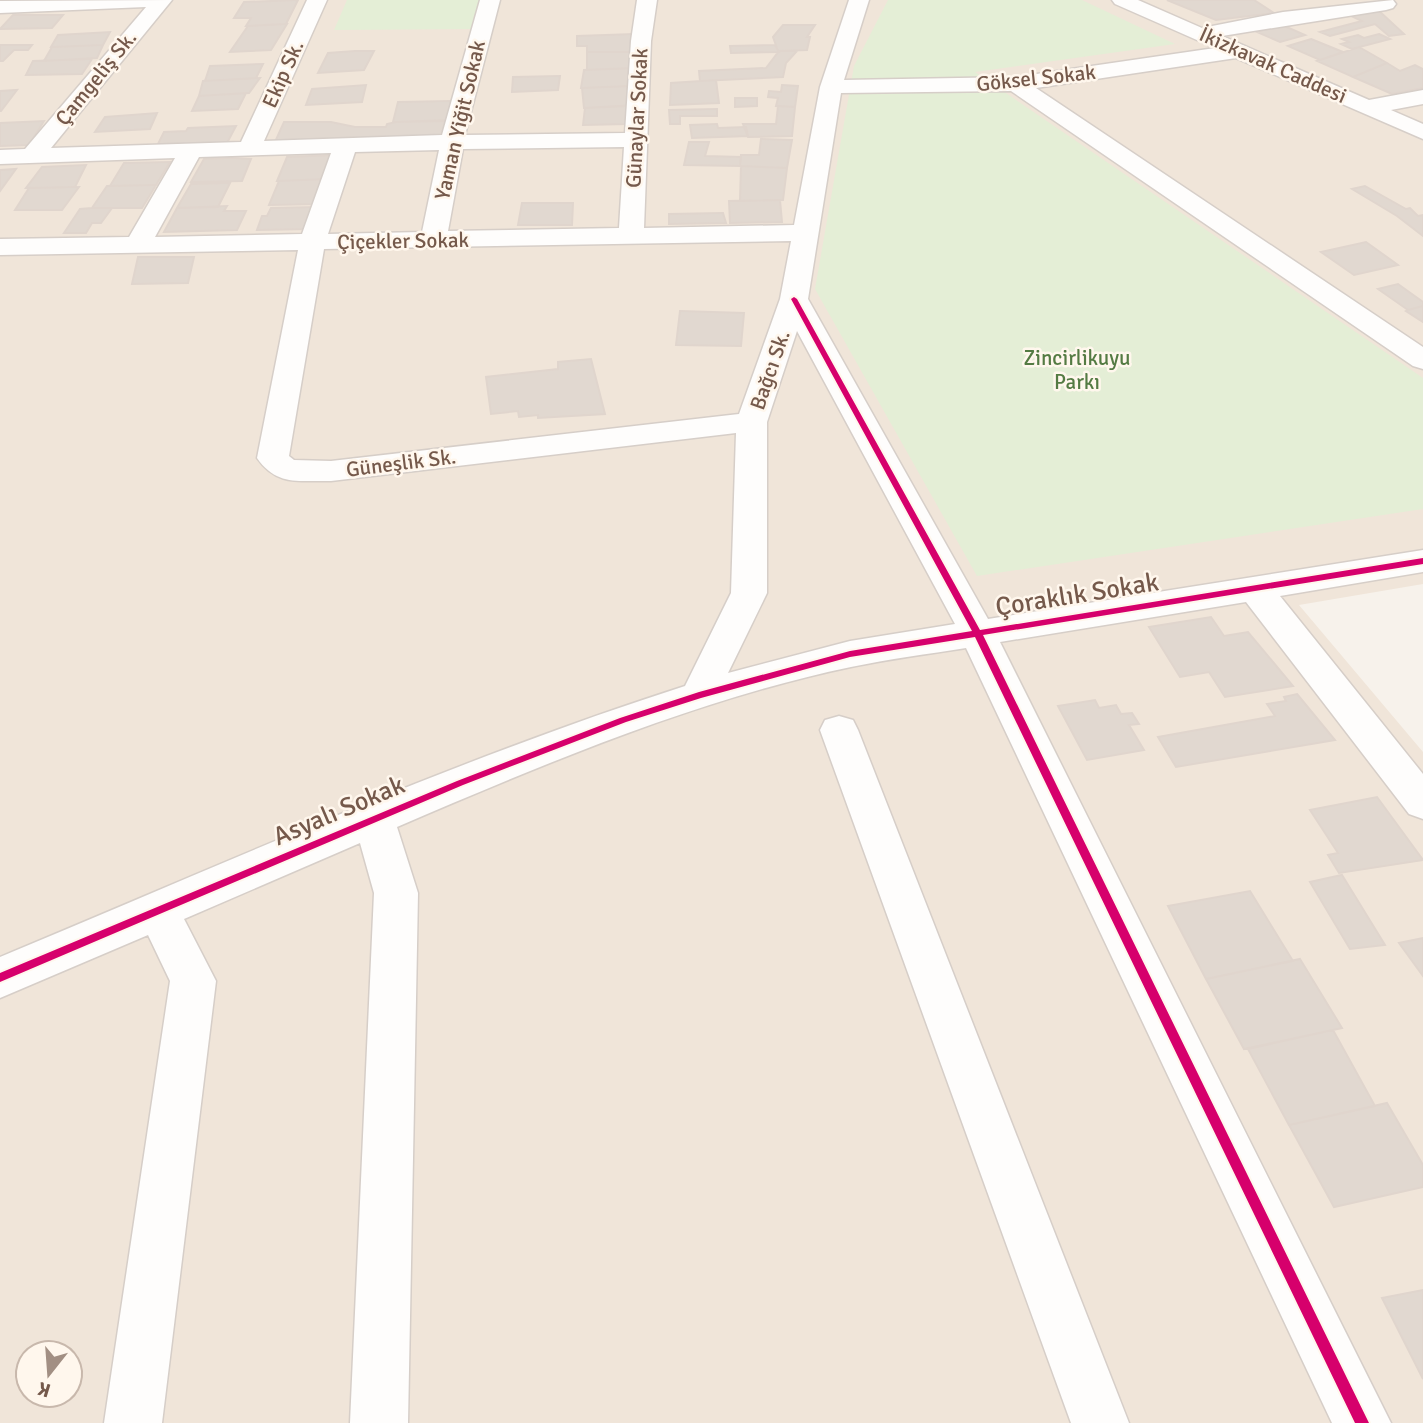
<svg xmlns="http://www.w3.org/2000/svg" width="1423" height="1423" viewBox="0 0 1423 1423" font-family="Signika,sans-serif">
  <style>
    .residential { fill: #f0e5d9; fill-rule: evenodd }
    .green { fill: #e4eed6 }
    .building { fill: #e1d8d0; stroke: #e0d5cd; stroke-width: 2 }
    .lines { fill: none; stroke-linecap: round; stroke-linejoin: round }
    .minor-casing { stroke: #d6cec8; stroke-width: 3 }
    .minor { fill: #fefdfc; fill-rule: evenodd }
    .cycleway-casing { stroke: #fff7ed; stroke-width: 4 }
    .cycleway { fill: #d6006c; fill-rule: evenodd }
    .labels { text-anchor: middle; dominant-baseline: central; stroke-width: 5; stroke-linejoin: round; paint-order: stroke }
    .far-street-label { font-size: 21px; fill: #75594b; stroke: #fff7ed }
    .far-park-label { font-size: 21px; fill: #547b43; stroke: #fff7ed }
    .street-label { font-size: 26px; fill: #75594b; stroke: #fff7ed }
  </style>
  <rect width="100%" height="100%" fill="#f7f2eb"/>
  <path class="residential" d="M0,0H1423V584L1299,605L1423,752V1423H0ZM28,1353H70V1395H28Z"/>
  <path class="green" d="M347,0H486L477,29L334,30Z
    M888,0H1082L1175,44L975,72L1423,378V509L977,576L815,289L854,66Z"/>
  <path class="building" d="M298,0L286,24L246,26L251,18H234L244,2Z
    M1167,0H1254L1274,13L1216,20Z
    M1378,10L1404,34L1389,36L1375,24L1330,36L1320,32L1362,21L1349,15Z
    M13,15H63L52,28L0,29Z
    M287,24L271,50L230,52L248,26Z
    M783,25H815L807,37H810L807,50L778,51L773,37Z
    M1282,25L1305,35L1280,42L1257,32Z
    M110,32L103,45L51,47L58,35Z
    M634,34V52H587V46H577V36Z
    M1379,34L1390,39L1352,49L1341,44L1349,42L1342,39L1358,35L1364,38Z
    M1311,39L1343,52L1320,60L1288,46Z
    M0,45H32L28,50H14L3,61H0Z
    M103,45L97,58L44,61L52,47Z
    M775,45L779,52L731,53L730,46Z
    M1359,47L1387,63L1353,77L1317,61Z
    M355,51H374L364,70L318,73L328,53Z
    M779,51H797L786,63L783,77L700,81L699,71L766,68Z
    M587,52H640L637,68L587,70Z
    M92,59L82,74L26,75L33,61Z
    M1387,63L1400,71L1415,65L1423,69V88L1392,94L1353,77Z
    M263,64L256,78L205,81L210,66Z
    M632,68L631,86L581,88L584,70Z
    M560,76L558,90L512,92L513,77Z
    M260,78L249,93L199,96L203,81Z
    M716,80L719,103L670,105L671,83Z
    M366,85L362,102L306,105L312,89Z
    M782,85L798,86L795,107L776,106L778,98L768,97L769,91L781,92Z
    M629,86L636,105L584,108L582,88Z
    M17,90L1,111H0V91Z
    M246,93L238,109L192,111L199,96Z
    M735,98H757V106L735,107Z
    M451,101L448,121L393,122L398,102Z
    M629,106L627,124L583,125L585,108Z
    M778,106L795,107L792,136L748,137L743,124H776Z
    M717,109V116H680V124H670L669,110Z
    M157,113L150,129L95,132L105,117Z
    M447,120L441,139L275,142L284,122H331L355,127H386L387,124L396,122Z
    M44,121L29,145L0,146V123Z
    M717,124L718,128L746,127L748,136L692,138L690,125Z
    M236,126L227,143L158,144L164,132L186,131L188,128Z
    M761,139L792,140L787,168L740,166L741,155H759Z
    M689,142H709L705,156L741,157L740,166L684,165Z
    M336,155L327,179L277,181L287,157Z
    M231,158L251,159L242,181L191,182L204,159Z
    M170,162L156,185L110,186L124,163Z
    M86,165L75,187L26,188L42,167Z
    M741,166L787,168L783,200L740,201Z
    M16,169L0,191V170Z
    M327,179L318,204L269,205L279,181Z
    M230,183L218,207L177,208L191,184Z
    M156,185L142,208H92L107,186Z
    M1365,186L1406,209L1410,208L1418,216L1423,215V236L1397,216L1352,189Z
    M79,187L62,210H15L29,188Z
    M780,200L782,222L730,223L729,201Z
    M522,203H573L572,225H518Z
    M227,206L224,211H246L237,230L164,232L177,208Z
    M318,207L310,229L257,230L262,216H267L271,208Z
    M92,208H112L101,223H92L86,233H64L80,209Z
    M723,213L726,223L669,224V214Z
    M1366,242L1398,265L1354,275L1321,252Z
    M138,257H194L188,283L132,284Z
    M1398,284L1423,302V306L1408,310L1378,289Z
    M1423,306V322L1406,311L1408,310Z
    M680,311L744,313L741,346L676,345Z
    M591,359L605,414L538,418V415L519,417L518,411L491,414L486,377L558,369V362Z
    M1211,617L1224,636L1248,632L1293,686L1225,697L1209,672L1180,677L1149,627Z
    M1297,694L1335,740L1176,767L1158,737L1275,716L1267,704L1286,701L1284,697Z
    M1095,700L1099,708L1116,705L1121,714L1132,713L1139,724L1129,725L1144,750L1087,760L1058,706Z
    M1377,797L1423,860L1339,873L1328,855L1338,853L1310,810Z
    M1342,875L1385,945L1350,949L1310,882Z
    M1250,891L1293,961L1206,979L1168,906Z
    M1423,938V976L1399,943Z
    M1300,959L1342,1028L1244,1049L1206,979Z
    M1333,1030L1375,1106L1289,1125L1248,1049Z
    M1387,1103L1423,1165V1187L1334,1207L1289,1125Z
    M1423,1290V1379L1382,1298Z"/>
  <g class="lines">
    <defs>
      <path id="minor" d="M172,0L51,148L241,142L307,0H327L264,141L442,135L480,0H500L465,135L625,133L631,41L637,0H657L651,41L644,228L794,225L820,87L849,0H869L844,80L1016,77L1215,48L1115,4L1112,0H1138L1202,28L1283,12L1393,0L1396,4L1393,8L1386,10L1222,36L1369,100L1423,90V104L1391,110L1423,124V139L1236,58L1036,88L1423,347V369L1413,366L1011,91L841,93L808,299L988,619L1423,550V572L1280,596L1423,774V819L1409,814L1246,602L1000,642L1391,1423H1332L966,648C928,654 889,659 851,667C698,699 541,765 397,827L418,893L408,1423H350L374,893L360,843L184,919L216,981L162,1423H104L170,981L148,935L0,998V957C226,863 451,761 685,686L731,593L736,433L331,481C300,480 277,487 257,458L298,250L0,255V239L129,237L175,158L0,164V150L25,149L146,7L0,13V1ZM624,147L619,228L448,231L463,149ZM439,150L422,232L328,234L355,152ZM331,153L302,234L155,237L199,157ZM791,241L780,299L739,414L331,461L294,460L289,456L324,249ZM797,331L955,624L850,641L728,673L767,593V422Z
        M839,716L853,720L858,730L1129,1423H1071L820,730L825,720Z"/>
    </defs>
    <use href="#minor" class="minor-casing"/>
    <use href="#minor" class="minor"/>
    <defs>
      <path id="cycleway" d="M794,297L797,299L980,630L1423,558V564L983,635L1369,1423H1355L975,637L850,657L701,698L626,722L463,785L0,982V973L457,781L620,718L699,692L850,651L972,631L791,299Z"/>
    </defs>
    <use href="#cycleway" class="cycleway-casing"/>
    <use href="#cycleway" class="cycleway"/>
  </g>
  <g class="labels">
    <g class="far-street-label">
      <text transform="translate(1273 65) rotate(24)">İkizkavak Caddesi</text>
      <text transform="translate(283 74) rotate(-66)">Ekip Sk.</text>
      <text transform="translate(96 78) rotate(-51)">Çamgeliş Sk.</text>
      <text transform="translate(1036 78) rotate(-6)">Göksel Sokak</text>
      <text transform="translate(637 118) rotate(-87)">Günaylar Sokak</text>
      <text transform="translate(460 120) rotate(-77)">Yaman Yiğit Sokak</text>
      <text transform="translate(403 241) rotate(-1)">Çiçekler Sokak</text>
      <text transform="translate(770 370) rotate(-71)">Bağcı Sk.</text>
      <text transform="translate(401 463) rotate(-7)">Güneşlik Sk.</text>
    </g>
    <g class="far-park-label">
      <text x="1077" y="358">Zincirlikuyu<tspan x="1077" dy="24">Parkı</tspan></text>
    </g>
    <g class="street-label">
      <text transform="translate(1077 595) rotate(-9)">Çoraklık Sokak</text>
      <text transform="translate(339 811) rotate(-23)">Asyalı Sokak</text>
    </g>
  </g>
  <g transform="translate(49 1374) rotate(197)"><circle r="33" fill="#fff7ed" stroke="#c8b8ac" stroke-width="2"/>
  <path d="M0-5L12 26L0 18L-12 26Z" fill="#a28f83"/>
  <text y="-10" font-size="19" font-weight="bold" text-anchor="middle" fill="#75594b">K</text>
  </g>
</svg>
